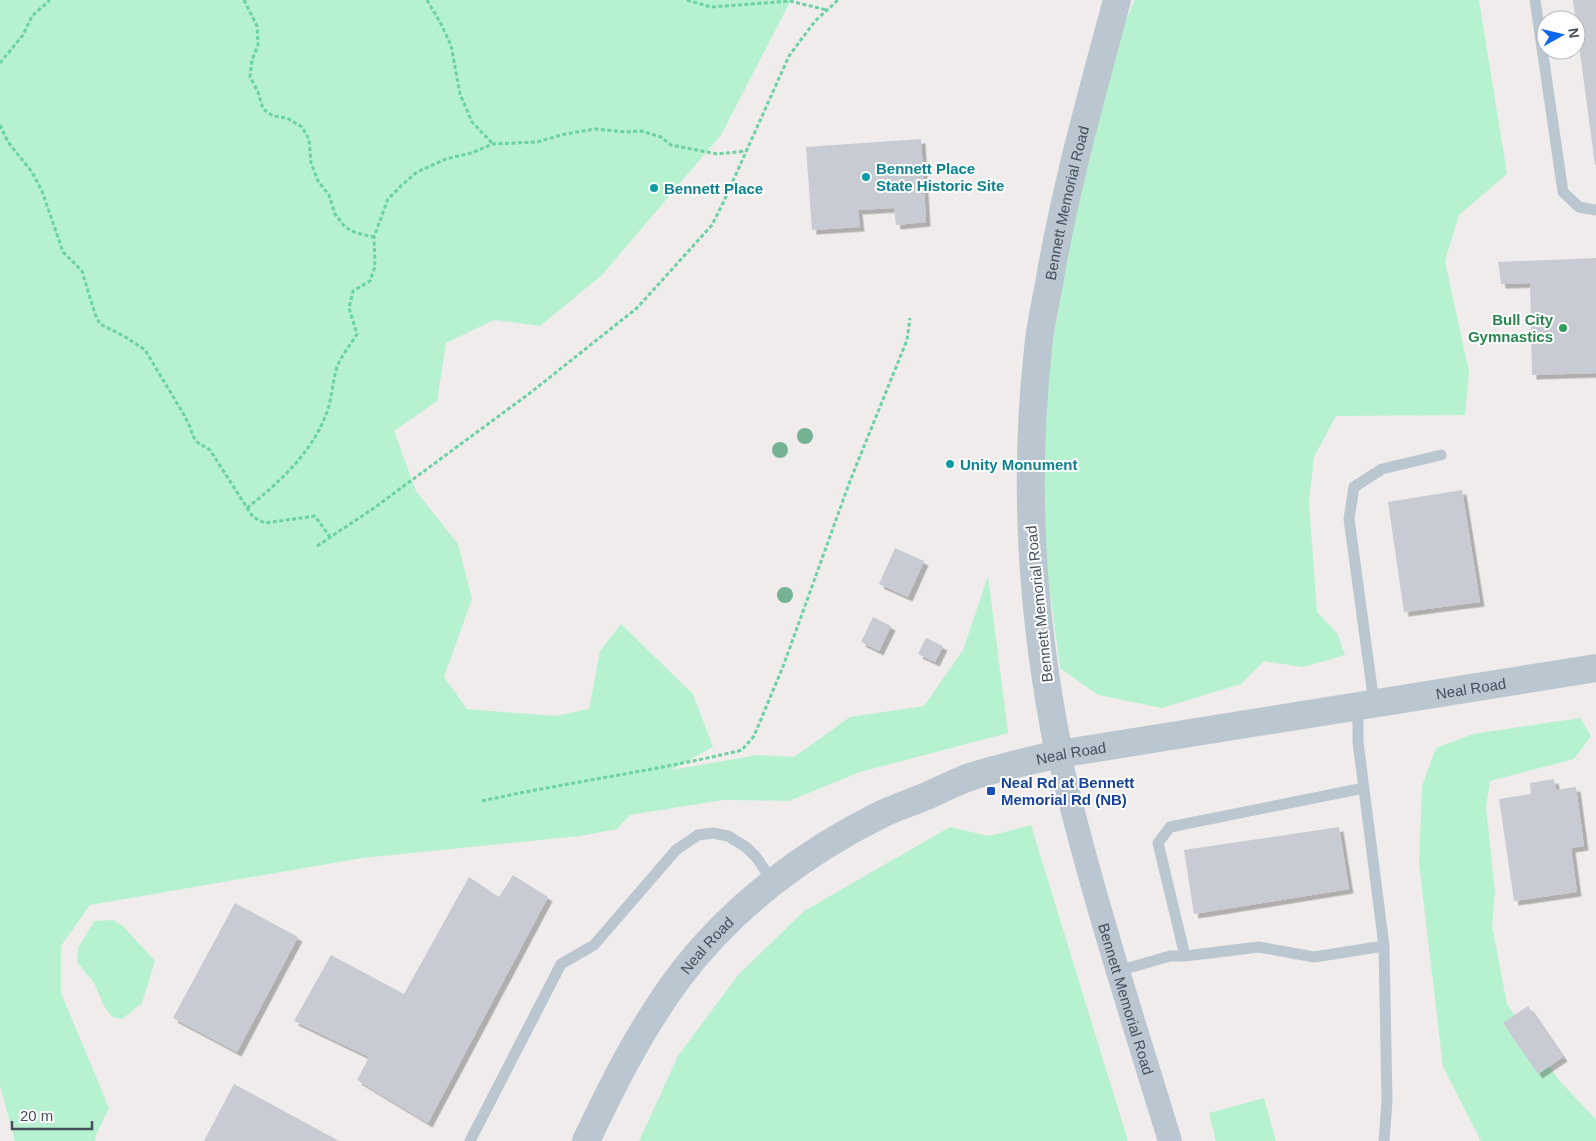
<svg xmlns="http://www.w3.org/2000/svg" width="1596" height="1141" viewBox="0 0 1596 1141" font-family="Arial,sans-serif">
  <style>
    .green { fill: #b6f2cf }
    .building { fill: #c8cbd3; filter: url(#shadow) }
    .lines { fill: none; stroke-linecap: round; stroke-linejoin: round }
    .path { stroke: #6bd2a2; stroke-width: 3; stroke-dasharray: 4 2.5; stroke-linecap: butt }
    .service { stroke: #bbc7d0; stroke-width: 11 }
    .minor { stroke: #bbc7d0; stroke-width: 24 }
    .tertiary { stroke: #bbc7d0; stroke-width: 28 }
    .tree { fill: #74b293 }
    .culture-dot { fill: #0f9aa8; stroke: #fff; stroke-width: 2 }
    .leisure-dot { fill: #2e9e5b; stroke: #fff; stroke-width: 2 }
    .transit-dot { fill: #1a4fb4; stroke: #fff; stroke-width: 2 }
    .labels { text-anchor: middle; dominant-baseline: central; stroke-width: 4; stroke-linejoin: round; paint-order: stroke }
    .culture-label { font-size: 15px; font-weight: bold; fill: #0d838f; stroke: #fff; text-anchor: start }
    .street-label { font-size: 15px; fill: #434f5b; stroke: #fff }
    .leisure-label { font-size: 15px; font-weight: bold; fill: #27864d; stroke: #fff; text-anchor: end }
    .transit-label { font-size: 15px; font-weight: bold; fill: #164399; stroke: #fff; text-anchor: start }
  </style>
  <defs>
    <filter id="shadow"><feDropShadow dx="4.5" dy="4.5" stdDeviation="0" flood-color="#0004"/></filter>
  </defs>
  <rect width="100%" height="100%" fill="#f0ecec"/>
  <path class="green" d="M0,0H791L721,135L602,275L540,326L494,320L446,343L437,401L394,431L416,491L458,544L472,599L444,677L467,709L556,716L589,709L600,651L621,624L693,694L713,747L671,770L757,755L794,757L850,717L924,706L963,650L988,576L1008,733L860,772L789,801L723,800L630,815L617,829L580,836L362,858L90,905L61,946V993L109,1108L96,1135L95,1141H15L0,1086Z
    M1135,0H1479L1507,174L1459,215L1445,261L1469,372L1465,415L1336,416L1314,457L1309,502L1317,612L1337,633L1345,655L1303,667L1264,661L1241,684L1162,708L1098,695L1060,668L1033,464L1069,244L1120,32Z
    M1580,718L1591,736L1574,759L1490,781L1486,807L1495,892L1492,926L1507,1004L1558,1079L1596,1120V1141H1481L1443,1067L1419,863L1422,786L1436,748L1473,734Z
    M1031,825L1128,1141H639L678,1056L738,975L804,911L950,827L989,836Z
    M113,920L122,925L155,961L142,1003L122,1019L112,1017L104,1006L94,983L77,962L78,948L94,921Z
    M1264,1098L1276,1141H1216L1209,1113Z"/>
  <path class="building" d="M1573,0H1596V165H1595Z
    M921,139L926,222L896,225L894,208L858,210L860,227L812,230L806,147Z
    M1596,258V373L1532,375L1530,283L1501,284L1498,262Z
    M1462,490L1480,602L1404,612L1388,502Z
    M895,548L924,561L908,597L879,584Z
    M873,617L891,626L879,651L861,642Z
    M926,638L943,646L935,662L918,654Z
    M1554,779L1556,790L1576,787L1584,846L1571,848L1577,892L1514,901L1499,799L1531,794L1530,783Z
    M1339,827L1349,889L1194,914L1184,850Z
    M513,875L548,897L428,1123L357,1080L369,1057L294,1021L331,955L404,994L469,877L499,897Z
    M235,903L298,937L237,1052L173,1018Z
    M1528,1006L1563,1057L1538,1074L1503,1023Z
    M234,1084L339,1141H204Z"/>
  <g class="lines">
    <path class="path" d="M244,0L257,26L258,45L252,60L250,77L258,92L263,109L273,116L287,118L302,127L309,139L311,163L318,181L329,195L335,214L345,227L356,233L374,237
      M427,0L440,22L451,45L460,94L472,122L493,144
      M687,0L711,7L790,1L827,10
      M0,63L23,35L32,16L50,0
      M0,125L8,142L32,172L42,191L63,252L82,271L95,314L100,324L124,336L145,350L183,413L191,429L192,435L197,442L210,450L253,517L265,523L315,516L330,537
      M247,508C281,481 314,451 328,409C332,395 333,381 337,367C341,356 351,344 357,334L349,308L353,291L370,281L375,267L374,237L388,199L402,185L417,172L446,159L471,153L493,144L537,142L565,134L595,129L626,132L642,131L661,137L671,145L717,154L746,151
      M317,546L374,508L530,393L637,308L712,225L723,203L789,56L815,21L838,0
      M482,801C568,782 656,771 742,750L754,736L784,664L850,481L907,340L910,318"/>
    <path class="service" d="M1535,0L1563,192L1579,207L1596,210
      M1374,703L1349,519L1354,487L1382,469L1441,455
      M1185,956L1158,843L1170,827L1364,788
      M1118,971L1170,956H1185L1259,947L1314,957L1384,946L1358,742V705
      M470,1141L561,964L594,945L676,850L698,835L713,833L728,836L746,847L756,857L773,882
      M1384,1141L1387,1101L1384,946"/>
    <path class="minor" id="s1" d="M1059,754C1089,885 1131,1013 1170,1141"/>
    <g class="tertiary">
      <path id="s2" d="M1059,754C1032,618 1023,487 1038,349C1040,327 1045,305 1049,284C1065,188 1092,94 1117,0"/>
      <path id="s3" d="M586,1141C613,1084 641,1028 679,977C731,908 803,853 880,815C896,807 913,802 929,795C942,789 954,783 967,778C997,768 1028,761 1059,754L1596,668"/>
    </g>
  </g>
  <g class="tree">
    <circle cx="805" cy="436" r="8"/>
    <circle cx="780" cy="450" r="8"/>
    <circle cx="785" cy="595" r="8"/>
  </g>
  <g class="culture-dot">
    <circle cx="866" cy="177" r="5"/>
    <circle cx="654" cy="188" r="5"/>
    <circle cx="950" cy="464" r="5"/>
  </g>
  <circle class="leisure-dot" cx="1563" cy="328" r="5"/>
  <rect class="transit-dot" x="986" y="786" width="10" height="10" rx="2.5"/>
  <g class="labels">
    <g class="culture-label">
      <text x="876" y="168">Bennett Place<tspan x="876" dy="17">State Historic Site</tspan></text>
      <text x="664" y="188">Bennett Place</text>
      <text x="960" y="464">Unity Monument</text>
    </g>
    <g class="street-label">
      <text stroke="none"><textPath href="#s2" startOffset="556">Bennett Memorial Road</textPath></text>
      <text transform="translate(1039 604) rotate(-96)">Bennett Memorial Road</text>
      <text stroke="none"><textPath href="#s3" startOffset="1056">Neal Road</textPath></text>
      <text stroke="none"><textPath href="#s3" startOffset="651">Neal Road</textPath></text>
      <text stroke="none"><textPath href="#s3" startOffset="231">Neal Road</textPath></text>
      <text stroke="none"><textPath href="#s1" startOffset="254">Bennett Memorial Road</textPath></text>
    </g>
    <g class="leisure-label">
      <text x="1553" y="319">Bull City<tspan x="1553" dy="17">Gymnastics</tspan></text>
    </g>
    <g class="transit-label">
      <text x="1001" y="782">Neal Rd at Bennett<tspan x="1001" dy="17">Memorial Rd (NB)</tspan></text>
    </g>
  </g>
  <g transform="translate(1561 35) rotate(82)"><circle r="24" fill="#ffffff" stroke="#b4b9bd"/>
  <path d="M0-4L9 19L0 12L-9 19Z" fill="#0a67ec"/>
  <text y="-8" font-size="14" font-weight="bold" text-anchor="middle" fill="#434f5b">N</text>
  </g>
  <path d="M12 1121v8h80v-8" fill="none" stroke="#434f5b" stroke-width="2.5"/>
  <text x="20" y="1121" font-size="15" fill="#434f5b" stroke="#ffffff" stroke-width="4" paint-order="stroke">20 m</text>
</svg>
